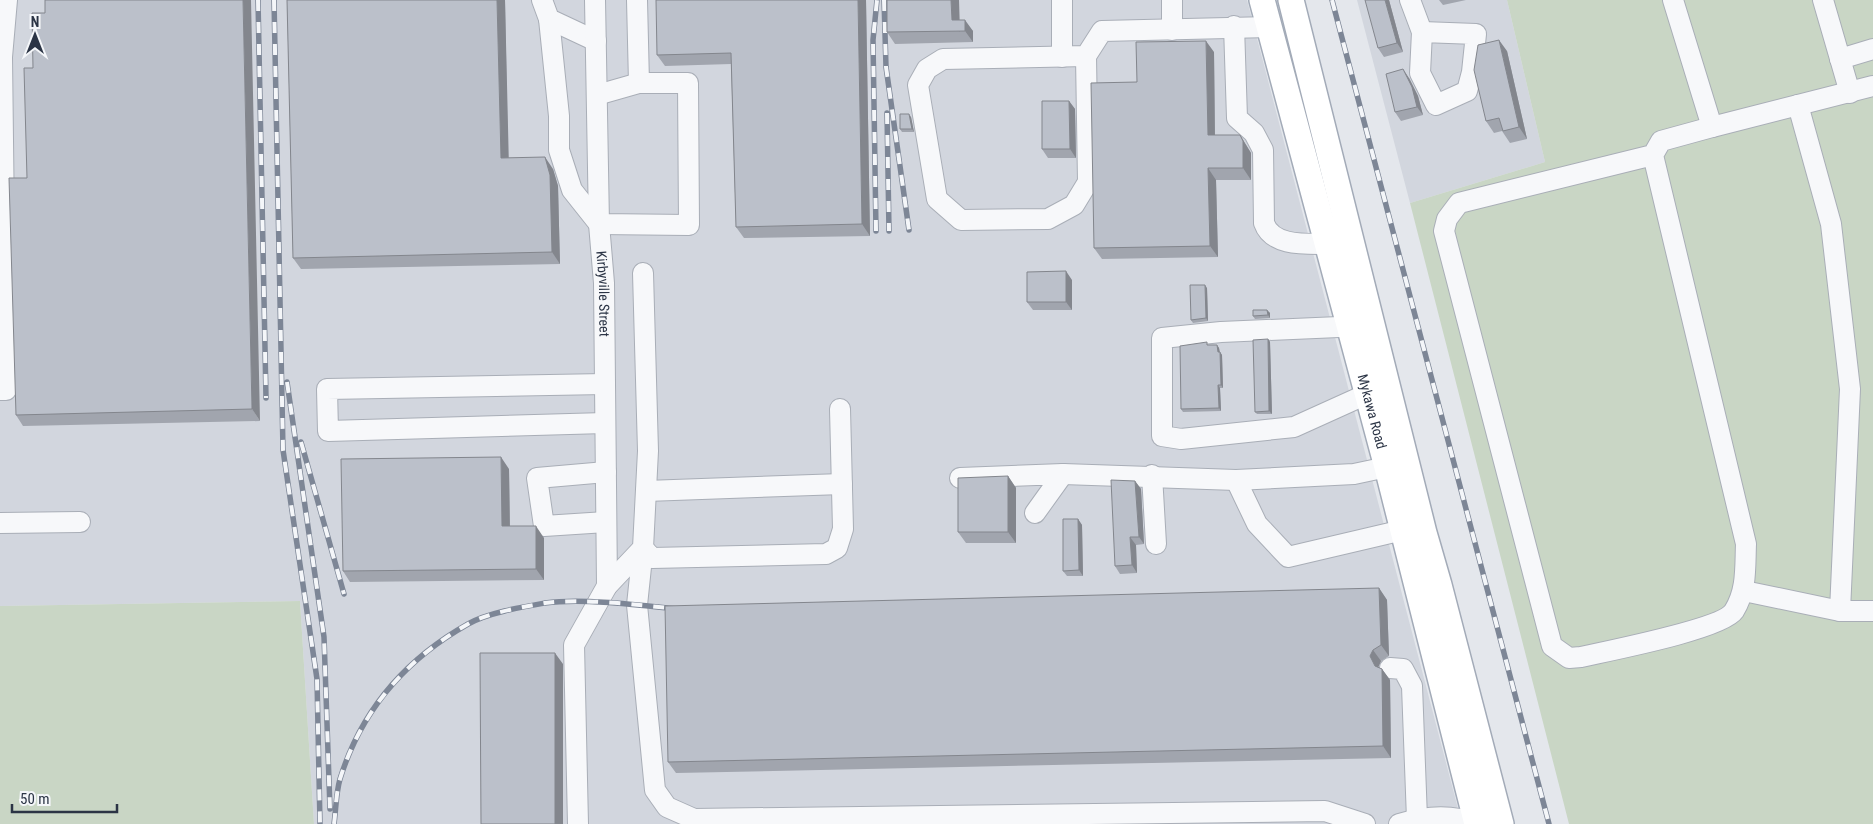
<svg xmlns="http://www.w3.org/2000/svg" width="1873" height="824" viewBox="0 0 1873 824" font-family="'Roboto Condensed',sans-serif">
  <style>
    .built { fill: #d2d6de }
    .green { fill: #c9d6c5 }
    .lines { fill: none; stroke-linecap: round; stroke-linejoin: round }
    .minor-casing { stroke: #a9aeb7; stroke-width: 22 }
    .major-casing { stroke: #a3abb8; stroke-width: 28 }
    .minor { stroke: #f7f8fa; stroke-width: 20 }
    .major { stroke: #fff; stroke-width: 25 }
    .rail-casing { stroke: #7d8696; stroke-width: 5.5 }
    .rail { stroke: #f4f6f9; stroke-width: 4; stroke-dasharray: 11; stroke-linecap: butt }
    .wall { fill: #a1a5ae }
    .shaded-wall { fill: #83868d }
    .building { fill: #bbc0ca; stroke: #83868d }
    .labels { text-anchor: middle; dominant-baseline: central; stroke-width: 5; stroke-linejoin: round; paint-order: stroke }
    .street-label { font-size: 14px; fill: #2b3445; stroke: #f4f6f9 }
  </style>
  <rect width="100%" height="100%" fill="#e4e7ec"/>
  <path class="built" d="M0,0H1247L1462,824H314L300,601L0,606Z
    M1357,0H1507L1545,162L1410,203Z"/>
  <path class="green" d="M1507,0H1873V824H1569L1410,203L1545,162Z
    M300,601L314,824H0V606Z"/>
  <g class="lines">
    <defs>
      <g id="minor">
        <path d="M542,0L549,19L596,41"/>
        <path id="s1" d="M595,0L599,224L604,283L607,586"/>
        <path d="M637,0L639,83"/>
        <path d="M1172,0V30"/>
        <path d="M1410,0L1422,32"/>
        <path d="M1823,0L1850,93"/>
        <path d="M549,19L559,116V150L572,190L599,224L689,225L688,83H639L597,95"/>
        <path d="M1234,26L1237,118L1254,133L1263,150L1264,223C1272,246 1304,244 1326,244"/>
        <path d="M1422,32L1476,34L1472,72L1467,91L1436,105L1420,73Z"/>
        <path d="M1086,56L1088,182L1074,205L1048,219L961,220L937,199L918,85L927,69L943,59L1086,56L1102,31L1270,27"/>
        <path d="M2,57L7,0"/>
        <path d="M1062,57V0"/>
        <path d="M0,58L2,57L6,390H0"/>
        <path d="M1840,59L1873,49"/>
        <path d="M1798,105L1831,224L1850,389L1840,611"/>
        <path d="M1712,127L1873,86"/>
        <path d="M1653,155L1459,203L1447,219L1444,231L1552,646L1569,658L1581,657C1607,651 1722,629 1734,611C1747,590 1745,568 1746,544L1653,155L1661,141L1712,127L1673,0"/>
        <path d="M1362,326L1221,332L1162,338V436L1181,439L1294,427L1367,394"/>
        <path d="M605,384L327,389L328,431L605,423"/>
        <path d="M606,472L537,478L544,526L606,522"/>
        <path d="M1063,474L1236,480L1354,474L1387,467"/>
        <path d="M1152,475L1156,544"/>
        <path d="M960,478L1063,474L1035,513"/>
        <path d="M1236,480L1257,524L1288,557L1403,530"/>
        <path d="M646,491L842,484"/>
        <path d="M0,523L80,522"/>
        <path d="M643,548L637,605L655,790L667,807L694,819L1325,811L1365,824"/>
        <path d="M643,548L652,558L826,554L837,548L843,529L840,409"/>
        <path d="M1744,591L1840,611H1873"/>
        <path d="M1390,668L1403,669L1412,686L1417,819"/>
        <path d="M578,824L574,645L607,586L643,548L648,451L643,273"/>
        <path d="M1399,824C1423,817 1452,814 1475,824"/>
      </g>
      <g id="major">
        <path id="s2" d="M1262,0L1387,467L1477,824"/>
        <path d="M1291,0L1424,533L1439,585L1501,824"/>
      </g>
    </defs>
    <use href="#minor" class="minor-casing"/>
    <use href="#major" class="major-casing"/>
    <use href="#minor" class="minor"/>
    <use href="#major" class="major"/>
    <defs>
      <path id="rail" d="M258,0L266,398
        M274,0L283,450L317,679L320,824
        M884,0L886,67L909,230
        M1332,0L1549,824
        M887,113L889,231
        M876,231L873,40L877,0
        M287,382L324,637L330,809
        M301,442L344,594
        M334,824C336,809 336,793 340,779C361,711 406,659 468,624C487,613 522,607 545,603C583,598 639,605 678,609"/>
    </defs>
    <use href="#rail" class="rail-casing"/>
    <use href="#rail" class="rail"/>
  </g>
  <path class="wall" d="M287,0H505L508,158L553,169L558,186L560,264L301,269L293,258Z
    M866,0L870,236L744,238L736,227L731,64L665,66L657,55Z
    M887,0H959V20L973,31V42L895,44L887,32Z
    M1389,0L1403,52L1384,57L1378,48Z
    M1439,0H1466L1443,5Z
    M1507,51L1527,139L1510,143L1502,131L1494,133L1486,121Z
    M1214,52L1215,135H1240L1251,153V180H1216L1218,257L1102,259L1094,248L1137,82Z
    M33,68L260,421L23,426L16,415L27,178Z
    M1409,78L1418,96L1423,115L1401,121L1395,112Z
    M1069,101L1075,109L1076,158H1048L1042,149Z
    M911,117L914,132H902L900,129Z
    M1072,280V310H1033L1027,302Z
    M1207,288L1208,321L1193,323L1191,320Z
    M1267,310L1270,313V318L1255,319L1253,316Z
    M1268,339L1270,342L1272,414H1257L1255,412Z
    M1209,345H1217L1219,348L1220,352L1222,355L1223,388H1220L1221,411L1183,412L1181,409Z
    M509,469L510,526L544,538V580L350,582L343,571Z
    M1008,476L1016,488V543H966L958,532Z
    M1135,481L1141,489L1144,544L1136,545L1137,573L1120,574L1115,566Z
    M1078,519L1082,525L1083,576H1067L1063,571Z
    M1379,588L1387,600L1389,656L1381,661L1378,667L1382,669L1390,680L1391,758L676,773L668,762Z"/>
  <path class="shaded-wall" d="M243,0H251L260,421L252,409Z
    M497,0H505L509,169L501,158Z
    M858,0H866L870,236L862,224Z
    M951,0H959L960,32L952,20Z
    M1385,0H1389L1403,52L1397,43Z
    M965,20L973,31V42L965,31Z
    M1499,40L1507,51L1527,139L1519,127Z
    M1206,41L1214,52L1215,146L1208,135Z
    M1403,69L1409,78L1418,96L1423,115L1417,107Z
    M1069,101L1075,109L1076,158L1070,149Z
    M909,114L911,117L914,132L912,129Z
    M1240,135L1251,153V180L1243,168Z
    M545,157L553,169L558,186L560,264L552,252Z
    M1208,168L1216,180L1218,257L1210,246Z
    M1066,271L1072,280V310L1066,302Z
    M1205,285L1207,288L1208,321L1206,318Z
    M1267,310L1270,313V318L1268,315Z
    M1268,339L1270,342L1272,414L1269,411Z
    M1217,345L1219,348L1220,355L1218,352Z
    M1220,352L1222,355L1223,388L1221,385Z
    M1218,385L1220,388L1221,411L1219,408Z
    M501,457L509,469L510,538L502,526Z
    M1008,476L1016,488V543L1008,532Z
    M1135,481L1141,489L1144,544L1139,537Z
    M1078,519L1082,525L1083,576L1079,570Z
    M536,526L544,538V580L536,569Z
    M1130,537L1136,545L1137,573L1132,565Z
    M1379,588L1387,600L1389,656L1381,645Z
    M1373,650L1381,661L1378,668L1382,669L1390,680L1391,758L1383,746L1375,666L1370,656Z
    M555,653L563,664V824H555Z"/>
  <path class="building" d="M45,0H243L252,409L16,415L9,178H27L24,68H33L32,13H45Z
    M287,0H497L501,158L545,157L550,175L552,252L293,258Z
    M656,0H858L862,224L736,227L731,53L657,55Z
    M887,0H951L952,20H965V31L887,32Z
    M1365,0H1385L1397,43L1378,48Z
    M1499,40L1519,127L1503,131L1499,118L1486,121L1474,70L1478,45Z
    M1206,41L1208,135H1240L1243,141V168H1208L1210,246L1094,248L1091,83L1137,82L1136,42Z
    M1403,69L1412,87L1417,107L1395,112L1386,74Z
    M1042,101H1069L1070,149H1042Z
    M900,114H909L912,129H900Z
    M1066,271V302H1027V272Z
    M1190,285H1205L1206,318L1191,320Z
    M1253,310H1267L1268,315L1253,316Z
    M1268,339L1269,411L1255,412L1253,340Z
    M1207,342V345H1217L1218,352H1220L1221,385H1218L1219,408L1181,409L1180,346Z
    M501,457L502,526H536V569L343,571L341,459Z
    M1008,476V532H958V478Z
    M1111,480L1135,481L1139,537H1130L1132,565L1115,566Z
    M1063,519H1078L1079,570L1063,571Z
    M1379,588L1381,645L1373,650L1370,656L1375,666L1382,669L1383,746L668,762L665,606Z
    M480,653H555V824H481Z"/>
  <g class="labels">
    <g class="street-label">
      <text stroke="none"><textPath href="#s1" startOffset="294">Kirbyville Street</textPath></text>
      <text stroke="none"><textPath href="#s2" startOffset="426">Mykawa Road</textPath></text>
    </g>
  </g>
  <g transform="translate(35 35)" stroke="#f4f6f9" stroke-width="4" paint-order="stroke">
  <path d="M0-4L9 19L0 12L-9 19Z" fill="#2b3445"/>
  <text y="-8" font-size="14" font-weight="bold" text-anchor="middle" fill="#2b3445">N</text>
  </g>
  <path d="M12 804v8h105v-8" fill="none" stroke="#2b3445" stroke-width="2.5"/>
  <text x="20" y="804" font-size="15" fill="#2b3445" stroke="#f4f6f9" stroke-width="4" paint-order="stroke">50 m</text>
</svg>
